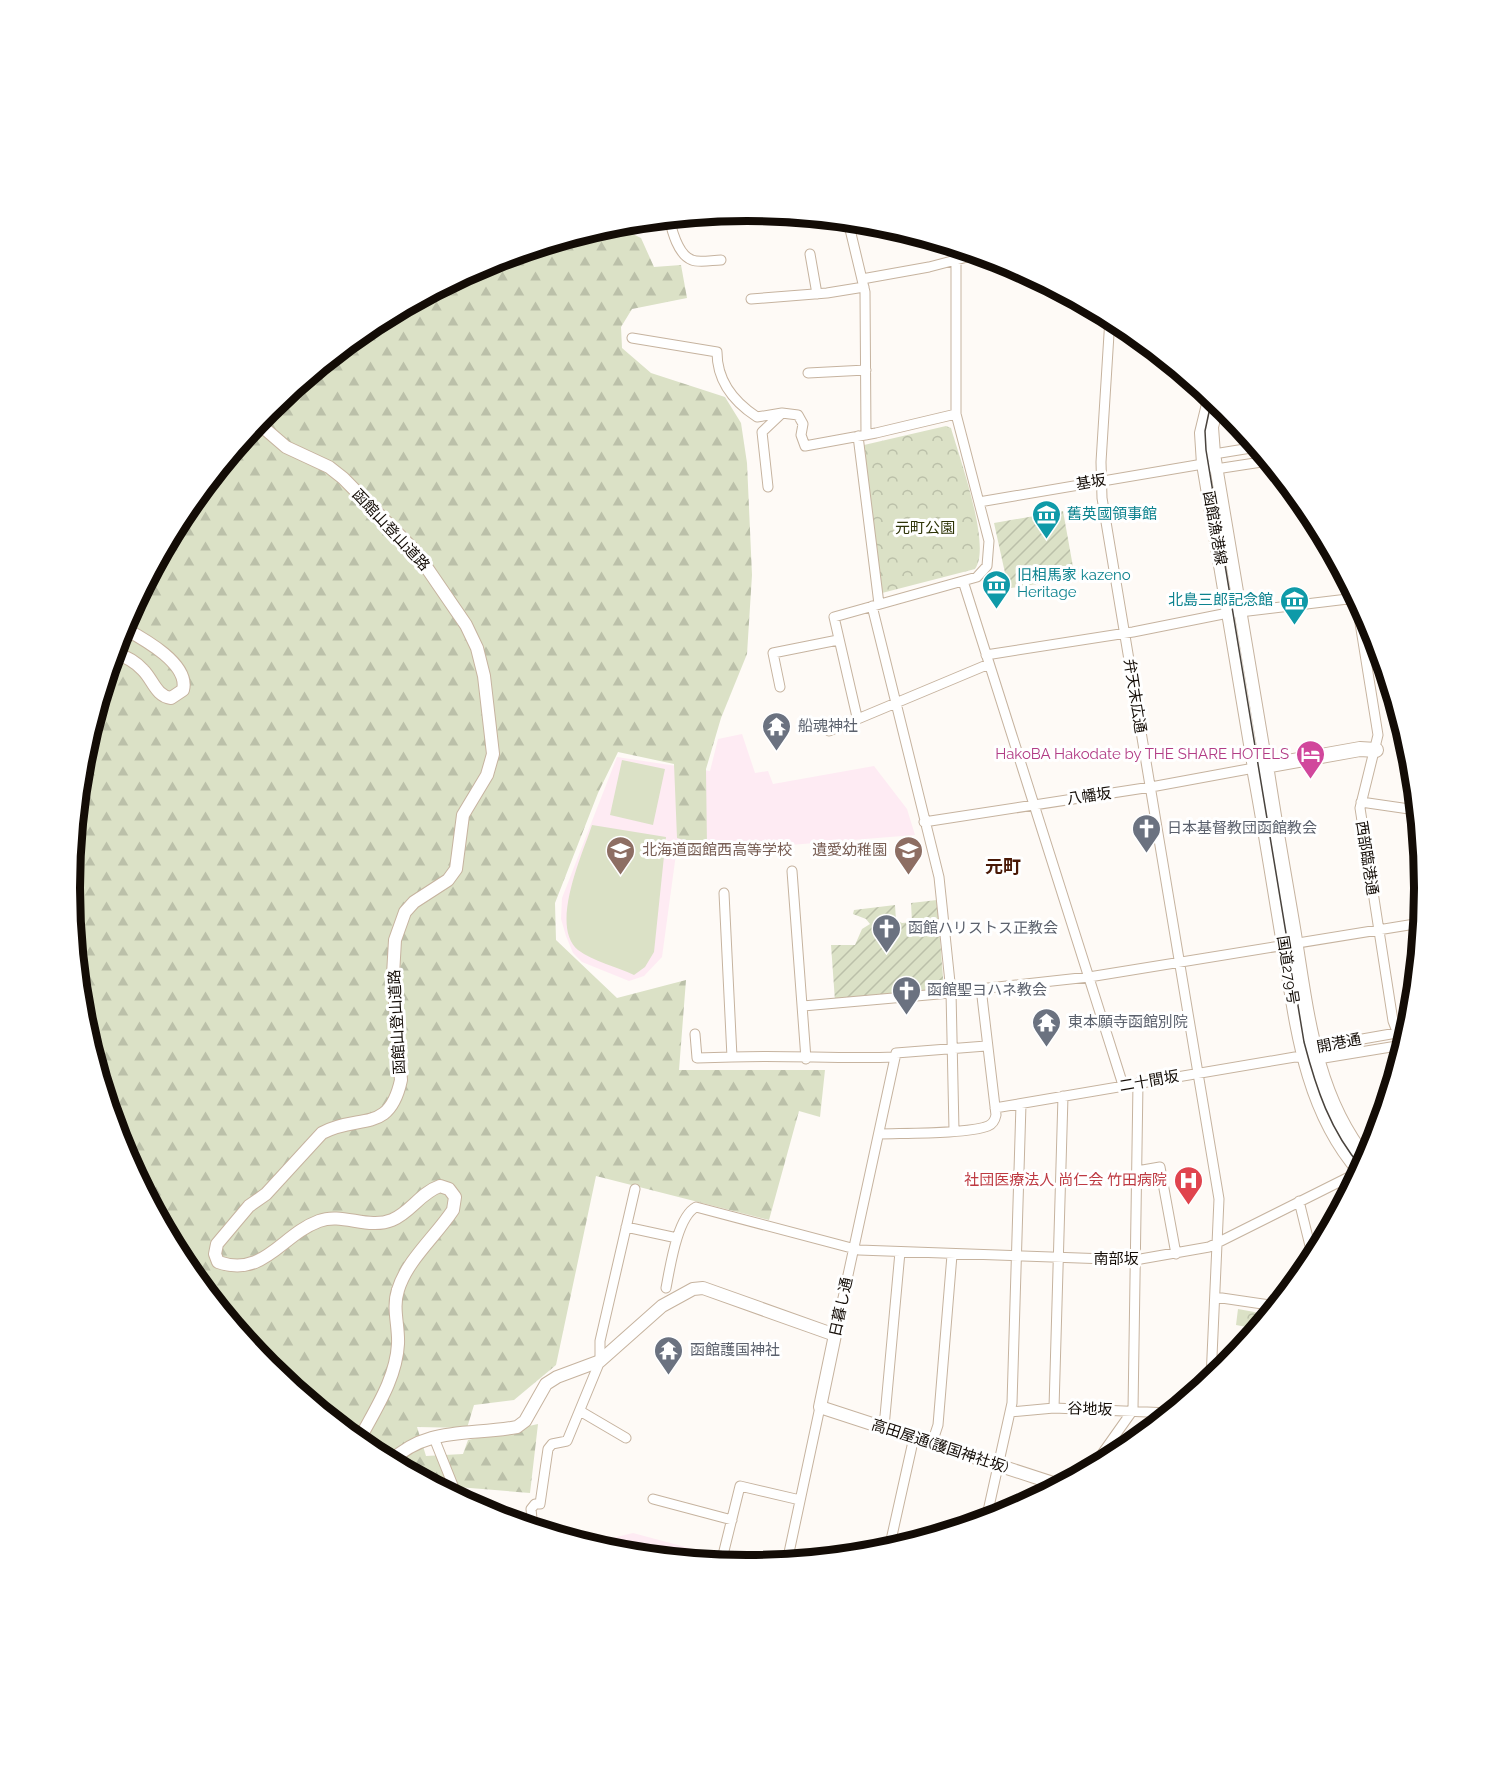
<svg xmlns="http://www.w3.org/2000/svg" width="1493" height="1776" viewBox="0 0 1493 1776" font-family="Raleway,'Noto Sans JP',sans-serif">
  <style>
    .education { fill: #feebf3 }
    .grass { fill: #dbe1c6 }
    .forest { fill: url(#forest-firs) }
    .park { fill: url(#park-crowns) }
    .garden { fill: url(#garden-furrows) }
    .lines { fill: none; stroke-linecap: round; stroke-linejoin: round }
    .minor-casing { stroke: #c6b39f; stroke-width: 11 }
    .major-casing { stroke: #c6b39f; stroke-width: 14 }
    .highway-casing { stroke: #c6b39f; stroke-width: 16 }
    .minor { stroke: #fff; stroke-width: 9 }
    .major { stroke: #fff; stroke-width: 12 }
    .highway { stroke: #fff; stroke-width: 14 }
    .tram { stroke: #49433d; stroke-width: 1.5 }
    .labels { text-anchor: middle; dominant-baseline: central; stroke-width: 6; stroke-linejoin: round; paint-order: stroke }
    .street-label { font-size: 15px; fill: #130c06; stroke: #fff }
    .culture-label { font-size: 15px; fill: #0d838f; stroke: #fff; text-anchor: start }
    .park-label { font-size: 15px; fill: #2e3407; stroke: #fff }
    .worship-label { font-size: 15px; fill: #5b616d; stroke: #fff; text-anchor: start }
    .hotel-label { font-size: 15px; fill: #b23c85; stroke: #fff; text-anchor: end }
    .education-label { font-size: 15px; fill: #785e54; stroke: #fff; text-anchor: start }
    .health-label { font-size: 15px; fill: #be3a42; stroke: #fff; text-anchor: end }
    .quarter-label { font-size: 18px; font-weight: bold; fill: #491805; stroke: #fff }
    .rim { fill: none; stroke: #130c06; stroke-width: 8 }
  </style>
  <defs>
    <pattern id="forest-firs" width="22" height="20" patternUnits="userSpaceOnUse" patternTransform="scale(1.5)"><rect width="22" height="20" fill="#dbe1c6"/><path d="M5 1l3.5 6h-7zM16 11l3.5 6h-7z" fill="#bbc0a9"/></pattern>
    <pattern id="park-crowns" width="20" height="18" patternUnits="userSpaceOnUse" patternTransform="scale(1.5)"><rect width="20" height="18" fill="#dbe1c6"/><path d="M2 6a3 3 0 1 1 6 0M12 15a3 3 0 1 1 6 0" fill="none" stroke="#bbc0a9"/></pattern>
    <pattern id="garden-furrows" width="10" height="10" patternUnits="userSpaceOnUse" patternTransform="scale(1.5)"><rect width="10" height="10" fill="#dbe1c6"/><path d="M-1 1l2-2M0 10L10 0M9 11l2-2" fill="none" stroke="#bbc0a9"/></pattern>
  </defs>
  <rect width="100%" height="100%" fill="#fefaf6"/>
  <path class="education" d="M742,734L755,773L768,771L773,784L874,766L907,809L915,835L676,854L662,957L644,976L629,981L582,962L573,953L566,936L561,919L562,898L617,757L710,771L718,739Z
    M633,1533L715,1555L713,1562L614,1552L588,1544Z"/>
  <path class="grass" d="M622,760L665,769L653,825L610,815Z
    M592,825L666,837L654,952L645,967L634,975C617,967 593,961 578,950C549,926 583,853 592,825Z"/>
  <path class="forest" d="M612,224L641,238L654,267L681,265L687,298L632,309L621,327L622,348L651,373L725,397L741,423L747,463L752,575L747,654L721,718L706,769L707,847L677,838L674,764L618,752L598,793L555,903L556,940L617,998L686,980L679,1070H825L820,1117L799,1111L769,1220L596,1176L556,1365L514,1400L474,1405L467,1428L417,1427L426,1456L463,1454L468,1440L538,1424L530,1493L433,1485L370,1451L267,1367L183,1264L120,1147L82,1020L69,888L82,756L121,628L183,511L268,409L370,324L488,262L556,241L571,245Z"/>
  <path class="park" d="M946,426L951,428C959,456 992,547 975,569L882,593L864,445Z
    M1238,1309L1260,1313L1263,1317L1257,1329L1236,1325Z"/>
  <path class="garden" d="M1063,511L1075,578L1011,588L1007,582L994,523Z
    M937,900L944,990L835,1001L831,945H855L862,929L870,924L866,919L853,914L854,910L895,905L896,920L902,923L912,922L911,903Z"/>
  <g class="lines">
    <defs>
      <path id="minor" d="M669,218C672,231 678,255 692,260C699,263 713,260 721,260
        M848,221L865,292L866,435
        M956,247V414
        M810,254L817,294
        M862,279L929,267L979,254
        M751,299L827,293L864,287
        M1110,318L1101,462L1102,498L1219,1199L1211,1379
        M632,338L717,352C717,381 734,402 757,417L782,413L798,415L803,424L801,435L805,446L876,433L956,414L989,541L987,566L977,577L834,617L857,717
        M808,373L866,370
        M858,436L879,604
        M1212,457L1214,454L1257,447
        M768,487L762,432L780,415
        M979,502L1203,464L1216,469L1268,461
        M963,581L1123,1085
        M872,606L939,877L951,992L954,1130
        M986,655L1133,632L1223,614L1356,598L1378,735L1360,808L1393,1021L1403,1047
        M780,687L773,653L838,640
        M829,731L989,664
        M1361,802L1416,810
        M1413,810L1423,900
        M924,822L1151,787L1254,768
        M792,871L806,1059
        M724,893L732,1057C787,1055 840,1059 895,1057
        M951,992L1089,977L1421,923
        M803,1006L950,993
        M695,1034L697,1058L732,1057
        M1311,1048L1408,1031
        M995,1108L1295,1057L1318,1059L1403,1045
        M879,1134C903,1133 968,1134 988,1126C993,1124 995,1120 996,1115L981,988
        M1137,1171L1160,1167L1176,1254
        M1299,1201L1313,1258
        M626,1227L677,1238
        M666,1288C670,1268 677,1217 696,1207L859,1250L1135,1260L1209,1247L1359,1172
        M1215,1297L1276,1306
        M835,1335L896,1053L986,1046
        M1054,1408L1063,1096
        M1133,1410L1138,1083
        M580,1411L626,1438
        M1010,1412L1054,1408L1170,1413
        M884,1427L900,1252
        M434,1438L458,1498
        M932,1443L938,1425L952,1255
        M1092,1468L1133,1410
        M653,1499L732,1520
        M986,1520L1012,1403L1021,1104
        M533,1528L531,1509L535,1504H540L548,1449L552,1444L567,1441L600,1361V1341L635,1189
        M889,1549L914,1437
        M787,1562L820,1407
        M721,1563L740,1486L800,1500"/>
      <path id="major" d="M1210,396L1201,433L1203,464L1254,768
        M1218,403L1212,427L1214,454L1266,765
        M257,422L286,447L329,467L343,478L416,552L466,625L477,648L484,676L493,754L487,775L463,815L456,869L448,880L414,902L405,912L395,940L393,975L401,1080C389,1135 359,1113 322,1133L266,1194L249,1206L217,1244L215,1254L218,1262C264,1278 281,1235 319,1221C342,1212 368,1230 392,1220C411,1212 420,1193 440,1186L449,1189L455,1197L453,1210C436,1236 407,1260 398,1290C392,1308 399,1326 398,1344C396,1380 374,1411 358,1442
        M113,652C125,656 135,661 143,670C153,680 156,696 171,698L183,690C190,663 140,637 122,627
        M390,1462C427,1426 470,1436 517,1427L525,1421L546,1384L557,1377L600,1361L662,1306L693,1289L703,1288L835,1335L820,1407L1059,1485"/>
      <path id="highway" d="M1266,765C1274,820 1284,874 1293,928C1306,1007 1313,1094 1366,1159
        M1360,1171C1305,1108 1297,1023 1284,944C1274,885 1265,826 1254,768L1360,749L1376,750"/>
    </defs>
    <use href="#minor" class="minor-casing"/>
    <use href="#major" class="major-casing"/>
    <use href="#highway" class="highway-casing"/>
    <use href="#minor" class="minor"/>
    <use href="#major" class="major"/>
    <use href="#highway" class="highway"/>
    <path class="tram" d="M1212,398L1205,431L1206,450L1304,1042C1316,1088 1330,1131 1362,1168"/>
  </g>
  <defs>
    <symbol id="museum-pin" viewBox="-11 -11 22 30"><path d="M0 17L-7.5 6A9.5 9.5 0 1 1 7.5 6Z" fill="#0f9aa8" stroke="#fff"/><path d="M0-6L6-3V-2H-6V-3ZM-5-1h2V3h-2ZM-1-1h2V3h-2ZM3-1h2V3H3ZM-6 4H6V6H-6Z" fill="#fff"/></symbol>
    <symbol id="temple-pin" viewBox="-11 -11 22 30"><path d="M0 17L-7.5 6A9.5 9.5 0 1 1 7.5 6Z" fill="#6b7280" stroke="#fff"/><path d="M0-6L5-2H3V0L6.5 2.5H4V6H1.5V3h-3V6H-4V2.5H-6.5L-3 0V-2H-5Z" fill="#fff"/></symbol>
    <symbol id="hotel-pin" viewBox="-11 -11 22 30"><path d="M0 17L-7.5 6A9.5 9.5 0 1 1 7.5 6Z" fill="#d1479c" stroke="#fff"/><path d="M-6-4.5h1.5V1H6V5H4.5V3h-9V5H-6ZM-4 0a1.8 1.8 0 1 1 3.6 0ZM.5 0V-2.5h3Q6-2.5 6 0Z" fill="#fff"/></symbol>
    <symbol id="church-pin" viewBox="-11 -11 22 30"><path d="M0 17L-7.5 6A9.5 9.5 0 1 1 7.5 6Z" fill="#6b7280" stroke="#fff"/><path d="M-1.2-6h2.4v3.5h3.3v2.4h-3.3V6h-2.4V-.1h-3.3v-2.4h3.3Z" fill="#fff"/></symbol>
    <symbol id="school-pin" viewBox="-11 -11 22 30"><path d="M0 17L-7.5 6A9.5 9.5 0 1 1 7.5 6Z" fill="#8d6e63" stroke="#fff"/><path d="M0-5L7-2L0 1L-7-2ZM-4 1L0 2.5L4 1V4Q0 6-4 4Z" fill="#fff"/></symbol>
    <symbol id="hospital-pin" viewBox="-11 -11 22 30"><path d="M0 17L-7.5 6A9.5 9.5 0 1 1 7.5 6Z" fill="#e0444e" stroke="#fff"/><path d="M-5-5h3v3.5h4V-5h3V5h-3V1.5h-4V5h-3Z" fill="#fff"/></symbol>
  </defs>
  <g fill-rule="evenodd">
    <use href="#museum-pin" x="1030" y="498" width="33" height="45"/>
    <use href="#museum-pin" x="980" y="568" width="33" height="45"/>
    <use href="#museum-pin" x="1278" y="584" width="33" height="45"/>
    <use href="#temple-pin" x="760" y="710" width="33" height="45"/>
    <use href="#hotel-pin" x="1294" y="738" width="33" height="45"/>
    <use href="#church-pin" x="1130" y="812" width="33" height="45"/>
    <use href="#school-pin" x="604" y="834" width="33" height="45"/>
    <use href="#school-pin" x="892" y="834" width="33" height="45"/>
    <use href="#church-pin" x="870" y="912" width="33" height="45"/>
    <use href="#church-pin" x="890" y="974" width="33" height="45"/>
    <use href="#temple-pin" x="1030" y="1006" width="33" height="45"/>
    <use href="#hospital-pin" x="1172" y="1164" width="33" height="45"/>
    <use href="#temple-pin" x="652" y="1334" width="33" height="45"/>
  </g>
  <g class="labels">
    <g class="street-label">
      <text transform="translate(1091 482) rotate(-10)">基坂</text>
      <text transform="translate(1215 528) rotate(80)">函館漁港線</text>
      <text transform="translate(391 530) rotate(47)">函館山登山道路</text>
      <text transform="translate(1135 696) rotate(81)">弁天末広通</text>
      <text transform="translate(1089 796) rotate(-8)">八幡坂</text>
      <text transform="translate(1367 858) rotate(81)">西部臨港通</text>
      <text transform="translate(1288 970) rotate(81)">国道279号</text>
      <text transform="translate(397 1022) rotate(-93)">函館山登山道路</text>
      <text transform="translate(1339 1043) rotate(-11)">開港通</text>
      <text transform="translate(1149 1081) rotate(-10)">二十間坂</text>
      <text x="1116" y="1259">南部坂</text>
      <text transform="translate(841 1307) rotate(-78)">日暮し通</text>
      <text transform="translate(1090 1409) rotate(2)">谷地坂</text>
      <text transform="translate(940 1446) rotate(18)">高田屋通(護国神社坂)</text>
    </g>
    <g class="culture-label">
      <text x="1067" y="514">舊英國領事館</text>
      <text x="1017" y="575">旧相馬家 kazeno<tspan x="1017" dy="17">Heritage</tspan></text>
      <text x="1273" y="600" text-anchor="end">北島三郎記念館</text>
    </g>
    <g class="park-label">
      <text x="925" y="528">元町公園</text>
    </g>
    <g class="worship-label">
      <text x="798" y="726">船魂神社</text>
      <text x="1167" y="828">日本基督教団函館教会</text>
      <text x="908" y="928">函館ハリストス正教会</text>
      <text x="927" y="990">函館聖ヨハネ教会</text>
      <text x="1068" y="1022">東本願寺函館別院</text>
      <text x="690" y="1350">函館護国神社</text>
    </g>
    <g class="hotel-label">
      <text x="1289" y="754">HakoBA Hakodate by THE SHARE HOTELS</text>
    </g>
    <g class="education-label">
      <text x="642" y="850">北海道函館西高等学校</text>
      <text x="887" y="850" text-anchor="end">遺愛幼稚園</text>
    </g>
    <g class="health-label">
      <text x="1167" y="1180">社団医療法人 尚仁会 竹田病院</text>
    </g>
    <g class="quarter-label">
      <text x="1003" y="866">元町</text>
    </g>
  </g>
  <path d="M0 0H1493V1776H0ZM80 888a667 667 0 1 1 1334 0a667 667 0 1 1-1334 0Z" fill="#fff" fill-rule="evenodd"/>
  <path class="rim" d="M80 888a667 667 0 1 1 1334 0a667 667 0 1 1-1334 0Z"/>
</svg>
